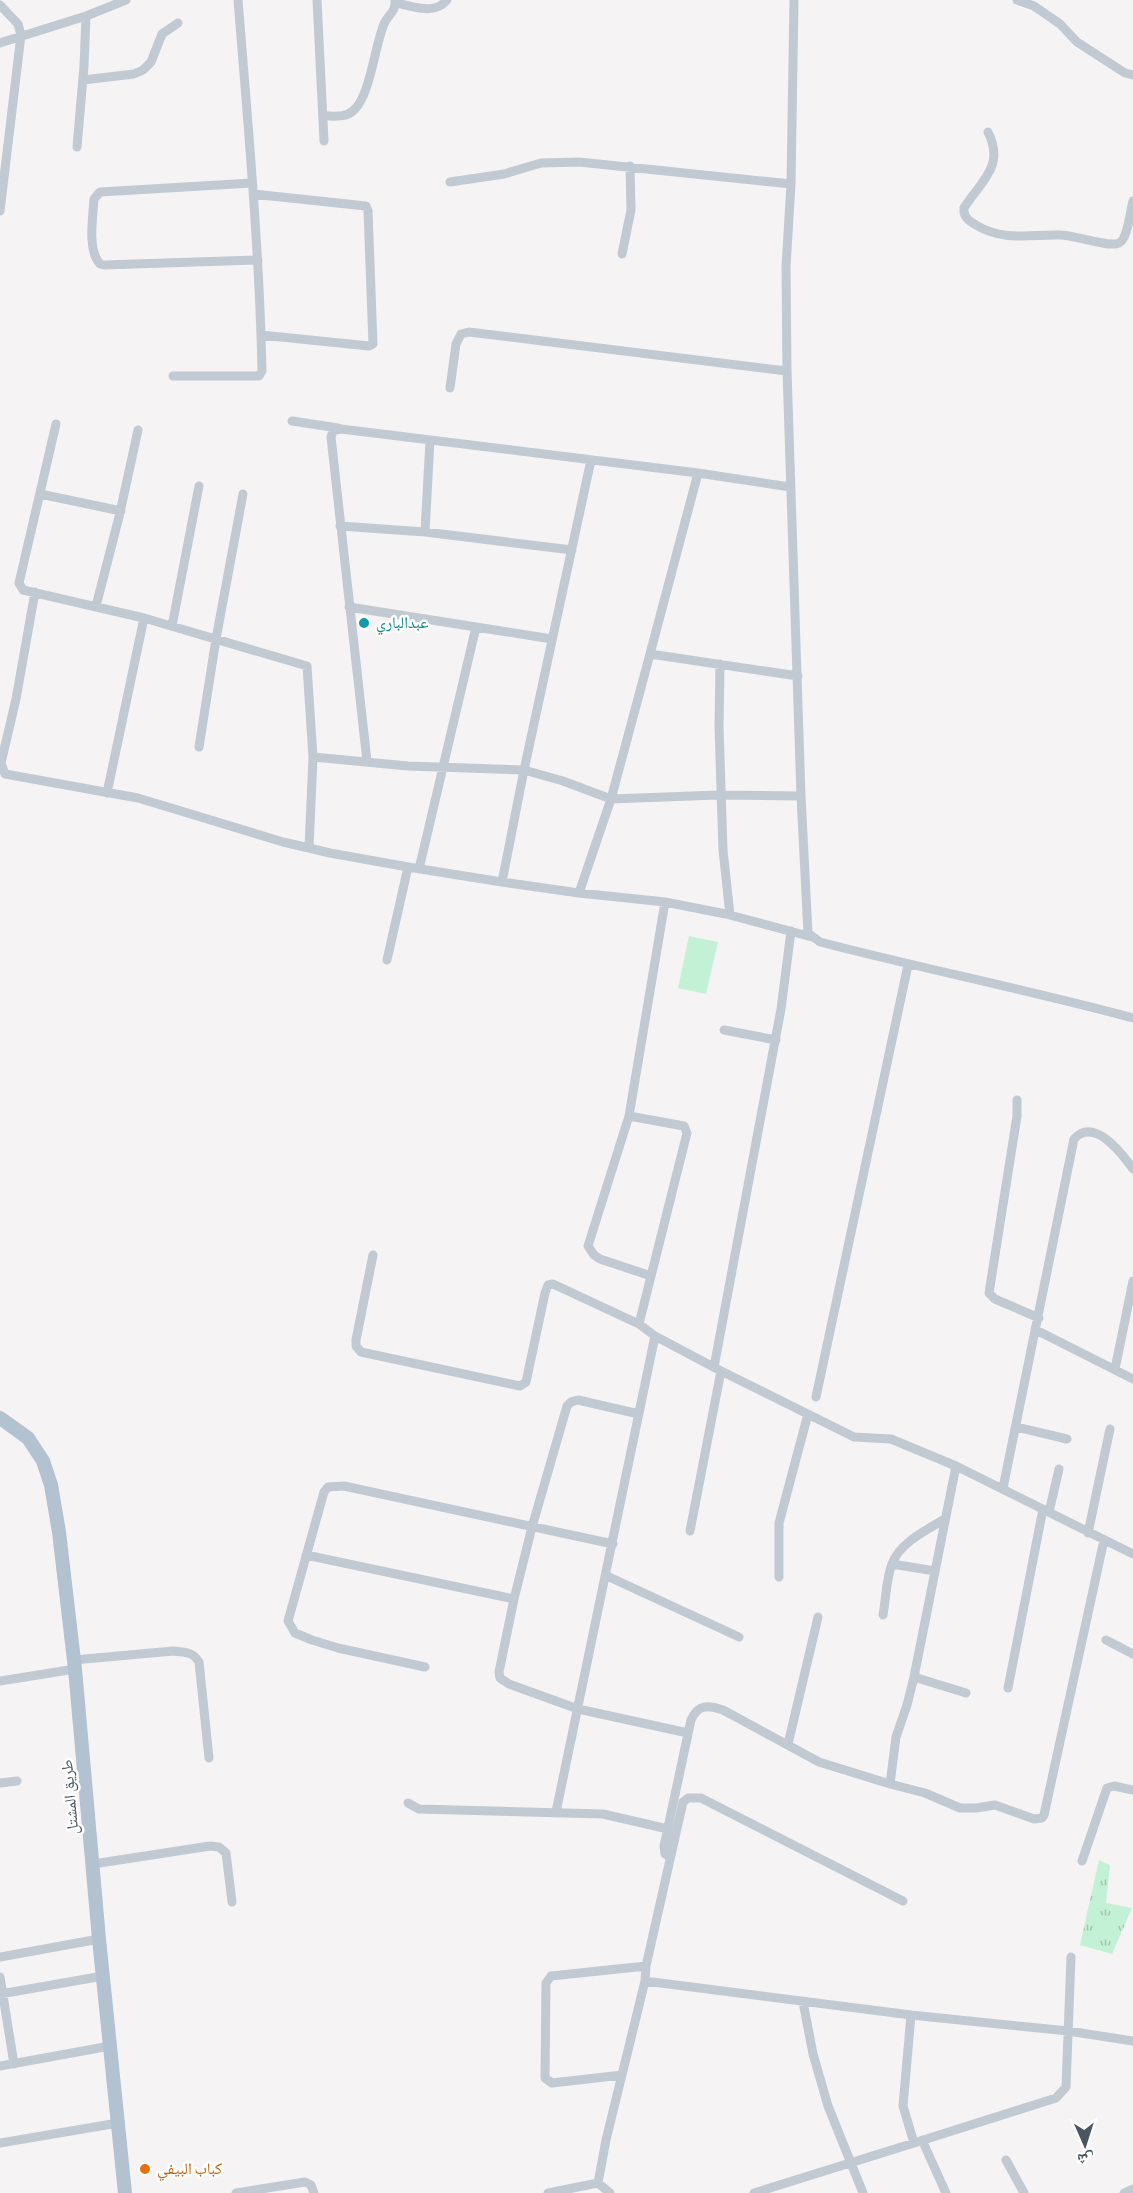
<svg xmlns="http://www.w3.org/2000/svg" width="1133" height="2193" viewBox="0 0 1133 2193" font-family="'Alegreya Sans','Noto Naskh Arabic',sans-serif">
  <style>
    .grass { fill: url(#grass-tufts) }
    .pitch { fill: #c3f1d5 }
    .lines { fill: none; stroke-linecap: round; stroke-linejoin: round }
    .street { stroke: #c1cad2; stroke-width: 9 }
    .primary { stroke: #b3c2d1; stroke-width: 14 }
    .culture-dot { fill: #0f9aa8; stroke: #fff; stroke-width: 2 }
    .food-dot { fill: #e8710a; stroke: #fff; stroke-width: 2 }
    .labels { text-anchor: middle; dominant-baseline: central; stroke-width: 5; stroke-linejoin: round; paint-order: stroke }
    .culture-label { font-size: 16px; fill: #0d838f; stroke: #fff; text-anchor: start }
    .street-label { font-size: 16px; fill: #4a5661; stroke: #fff }
    .food-label { font-size: 16px; fill: #c56008; stroke: #fff; text-anchor: start }
  </style>
  <defs>
    <pattern id="grass-tufts" width="24" height="20" patternUnits="userSpaceOnUse" patternTransform="scale(1.5)"><rect width="24" height="20" fill="#c3f1d5"/><path d="M3 7l-1-3M5 7V3M7 7l1-3M15 17l-1-3M17 17v-4M19 17l1-3" fill="none" stroke="#a0c6b0"/></pattern>
  </defs>
  <rect width="100%" height="100%" fill="#f5f3f3"/>
  <path class="grass" d="M1099,1860L1110,1865L1106,1903L1132,1908L1112,1954L1080,1945Z"/>
  <path class="pitch" d="M689,936L718,942L706,994L678,988Z"/>
  <g class="lines">
    <path class="street" d="M238,0C247,112 257,223 261,335L369,346L373,344L368,211L366,206L253,194
      M317,0L324,141
      M794,0L791,184L786,267L787,371L801,796L808,933L820,942C924,969 1029,990 1133,1018
      M1017,0L1034,6L1060,24L1077,42L1125,73L1133,75
      M396,3C413,6 434,16 447,0
      M0,5L18,24L21,35L0,211
      M0,43L86,16L126,0
      M83,80L134,74L143,70L151,62L162,34L178,23
      M323,116C334,116 346,118 354,110C370,96 375,45 384,24C388,14 396,13 395,0
      M988,132C1005,166 982,180 964,208C963,217 969,221 976,225C1004,242 1031,234 1061,235C1074,235 1110,248 1119,243C1128,239 1130,211 1133,201
      M77,147L84,66L86,16
      M450,182L504,174L541,163L579,162L791,184
      M252,183L100,192L94,199C93,217 87,250 100,264L104,265L258,260
      M622,254L631,210L630,166
      M173,376H259L262,371L261,335
      M450,388L456,344L461,334L469,332L787,371
      M292,421L338,428
      M56,424L19,583L23,590L144,618L307,666L313,757L309,848L330,853L408,867L502,882L579,893L665,902L726,914L812,937
      M40,494L121,511
      M340,526L425,532L572,550
      M425,532L430,440
      M35,592L16,699L1,763L5,774L138,798L283,842L309,848
      M96,606L119,517L138,430
      M349,607L552,639
      M172,626L199,486
      M650,654L698,473
      M720,664L719,726L723,850L730,915
      M199,747L216,639L243,494
      M313,757L408,766L524,770L563,781L611,799L718,795L801,796
      M367,761L331,437L333,431L341,429L698,473L790,487
      M107,793L144,618
      M419,869L476,627
      M502,882L524,770L591,460
      M579,893L611,799L650,654L798,676
      M387,960L408,867
      M724,1030L776,1040
      M1017,1100V1116L989,1293L995,1299L1039,1318
      M629,1116L684,1126L687,1133L639,1324
      M373,1255L356,1340V1346L361,1352L520,1386L526,1382L545,1293L548,1285L553,1284L639,1324L655,1336L721,1371L854,1437L891,1439L956,1466L1133,1554
      M651,1276L600,1259L594,1255L588,1246L629,1116L665,902
      M1036,1330L1133,1379
      M714,1367L781,1009L791,931
      M1115,1369L1133,1281
      M816,1397L908,965
      M639,1414L578,1400L571,1402L567,1406L532,1527L514,1599L499,1672L500,1678L509,1684L578,1709L688,1733
      M1016,1427L1067,1439
      M1003,1488L1074,1139C1094,1117 1121,1152 1133,1169
      M1049,1512L1059,1469
      M690,1531L721,1371
      M1088,1533L1110,1429
      M306,1555L514,1599
      M892,1564L935,1571
      M607,1576L739,1637
      M779,1577V1523L808,1414
      M883,1615C886,1599 886,1579 892,1564C899,1543 928,1529 945,1519
      M1106,1640L1133,1654
      M74,1660L173,1651C185,1652 193,1652 199,1662L209,1758
      M425,1667L338,1648L312,1640L295,1633L288,1621L324,1492L328,1487L344,1486L613,1544
      M914,1677L966,1693
      M0,1681L75,1669
      M1008,1688L1043,1509
      M788,1744L818,1617
      M0,1783L17,1781
      M890,1784L925,1793L960,1808H976L995,1805L1034,1819L1042,1818L1044,1815L1104,1540
      M408,1803L419,1809L603,1814L668,1829
      M556,1812L655,1336
      M670,1857L665,1854L664,1846L691,1720C698,1704 708,1705 723,1710L819,1762L890,1784L896,1737L907,1705L914,1677L956,1466
      M1082,1861L1107,1788L1114,1786L1133,1790
      M93,1864L210,1846L219,1847L226,1853L232,1902
      M0,1957L99,1939
      M0,1977L14,2064
      M645,1981L911,2015L1068,2031L1133,2041
      M0,1994L103,1976
      M803,2002L813,2054L828,2106L863,2193
      M0,2066L110,2046
      M622,2075L552,2083L545,2078L546,1983L551,1976L646,1966
      M922,2140L946,2193
      M0,2143L118,2123
      M914,2143L1056,2098L1066,2087L1071,1957
      M1006,2160L1024,2193
      M598,2183L606,2140L645,1981L646,1966L683,1802L688,1798H701L903,1901
      M236,2193L305,2182L311,2185L314,2193
      M548,2193L598,2183L610,2193
      M754,2193L914,2143L903,2106L911,2015
      M1124,2193L1133,2189"/>
    <path class="primary" d="M0,1418L28,1438L43,1461L51,1485L59,1532L75,1669L99,1939L125,2193"/>
  </g>
  <circle class="culture-dot" cx="364" cy="623" r="6"/>
  <circle class="food-dot" cx="145" cy="2169" r="6"/>
  <g class="labels">
    <g class="culture-label">
      <text x="376" y="623">عبدالباري</text>
    </g>
    <g class="street-label">
      <text transform="translate(70 1797) rotate(-95)">طريق المشتل</text>
    </g>
    <g class="food-label">
      <text x="157" y="2169">كباب البيفي</text>
    </g>
  </g>
  <g transform="translate(1085 2145) rotate(177)" stroke="#ffffff" stroke-width="4.5" paint-order="stroke">
  <path d="M0-4.5L10 22L0 15L-10 22Z" fill="#4a5661"/>
  <text y="-9" font-size="16" font-weight="bold" text-anchor="middle" fill="#4a5661">ش</text>
  </g>
</svg>
